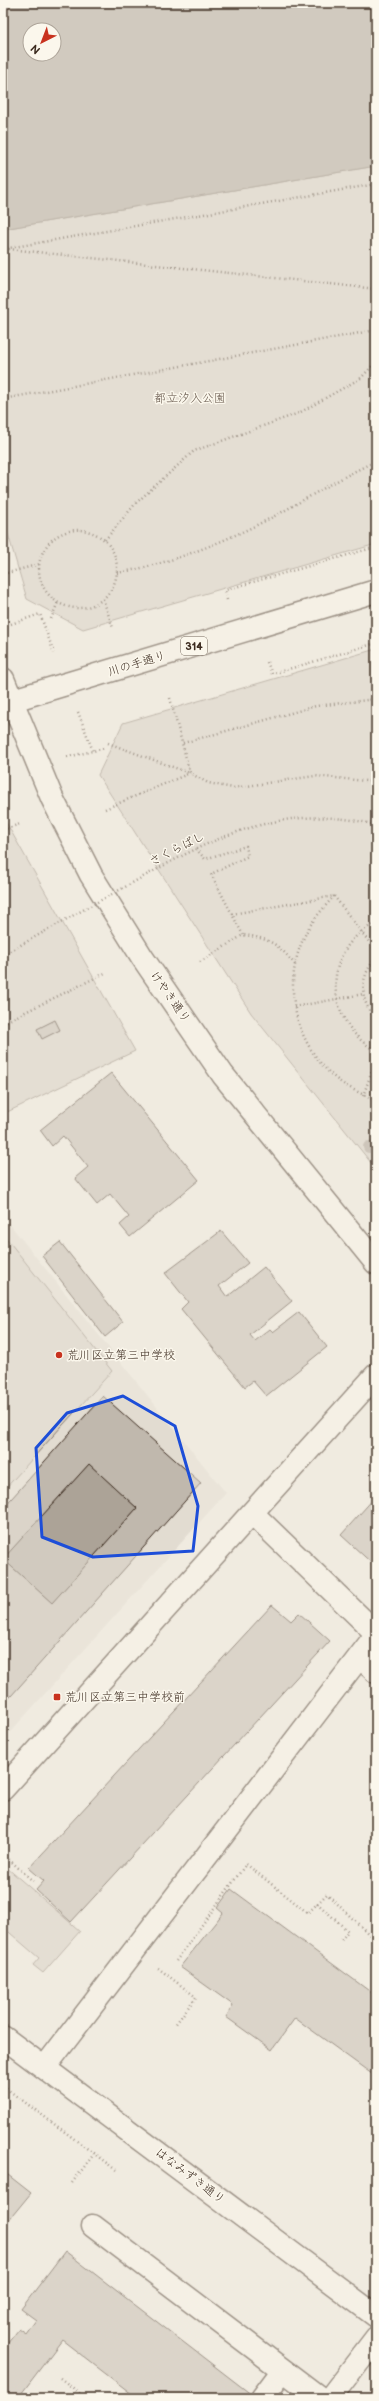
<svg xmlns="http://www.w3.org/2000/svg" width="379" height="2401" viewBox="0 0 379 2401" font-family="'Balsamiq Sans','Klee One',sans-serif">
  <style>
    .built { fill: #e2dcd1 }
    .green { fill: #d5cec3; stroke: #887c70 }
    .water { fill: #aca397; stroke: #7f7367; fill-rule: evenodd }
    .building { fill: #c0b8ad; stroke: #3b2a1e; fill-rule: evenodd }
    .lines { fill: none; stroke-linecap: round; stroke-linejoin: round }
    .minor-casing { stroke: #3b2a1e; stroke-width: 25 }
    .major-casing { stroke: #3b2a1e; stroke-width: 25 }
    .path { stroke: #3b2a1e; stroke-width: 2.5; stroke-dasharray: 1 3; stroke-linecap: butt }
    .minor { stroke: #fbf7ec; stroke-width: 22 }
    .major { stroke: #fbf7ec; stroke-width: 22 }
    .path-bridge { stroke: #3b2a1e; stroke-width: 2.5; stroke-dasharray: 1 3; stroke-linecap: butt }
    .tree { fill: #a2978c }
    .marked { fill: none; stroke: #1d4ed8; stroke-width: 3; stroke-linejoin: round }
    .poi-dot { fill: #c8321e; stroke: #fbf7ec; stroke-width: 1.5 }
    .labels { text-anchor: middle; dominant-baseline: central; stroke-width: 3; stroke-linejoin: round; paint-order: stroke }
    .shield { fill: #fbf7ec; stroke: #75685c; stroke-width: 1 }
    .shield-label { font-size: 11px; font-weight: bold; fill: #3b2a1e }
    .park-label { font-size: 12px; fill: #625347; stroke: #fbf7ec }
    .street-label { font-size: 12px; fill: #3b2a1e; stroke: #fbf7ec }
    .poi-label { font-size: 12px; fill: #3b2a1e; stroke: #fbf7ec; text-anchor: start }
  </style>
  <rect width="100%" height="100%" fill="#f0ebe0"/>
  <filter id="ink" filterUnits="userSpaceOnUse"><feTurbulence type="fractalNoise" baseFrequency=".025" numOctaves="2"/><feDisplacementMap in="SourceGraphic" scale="8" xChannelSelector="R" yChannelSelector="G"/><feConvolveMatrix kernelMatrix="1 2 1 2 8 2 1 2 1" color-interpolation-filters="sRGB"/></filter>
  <g filter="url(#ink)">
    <path class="built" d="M3,1216L226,1493L3,1740Z"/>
    <path class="green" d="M376,166V544L83,629L27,599L3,517V229Z
      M376,649V1169L251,1013L98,775L123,723Z
      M3,817L135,1051L3,1114Z
      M3,1234L112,1371L3,1491Z
      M6,1867L80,1931L43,1973L33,1965L39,1958L3,1927V1871Z"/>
    <path class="water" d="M3,3H376V166L3,229ZM30,30H54V54H30Z
      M89,1464L137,1508L52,1603L3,1559Z"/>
    <path class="building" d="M55,1020L60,1030L42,1039L37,1029Z
      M111,1073L199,1180L130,1237L120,1225L129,1217L110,1194L97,1205L75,1178L88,1167L63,1136L52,1146L40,1130Z
      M221,1231L248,1263L219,1286L227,1297L264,1267L292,1301L250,1335L255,1341L270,1329L273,1332L299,1312L327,1347L266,1396L253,1381L245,1387L181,1309L188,1302L165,1273Z
      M60,1242L123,1322L105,1337L42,1256Z
      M103,1396L201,1483L3,1705V1508ZM89,1464L137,1508L52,1603L3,1559Z
      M376,1496V1567L341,1535Z
      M272,1605L291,1621L299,1613L330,1641L71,1922L36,1890L44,1881L29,1868Z
      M231,1889L376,1996V2077L295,2018L272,2050L226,2017L233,2005L180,1967L223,1913L217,1908Z
      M3,2171L31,2193L3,2227Z
      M65,2251L252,2395L249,2398H137L62,2340L18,2398H3V2349L19,2329L26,2334L36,2320L21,2309Z"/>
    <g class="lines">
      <defs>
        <path id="minor" d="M12,701L52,798L91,875L142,957L223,1075L376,1263
          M252,1513L376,1633
          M360,1657L376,1672
          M3,1789L376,1375
          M3,2037L376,2316
          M45,2067L376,1635
          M93,2226L320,2398
          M262,2398L283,2370
          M330,2398L376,2338"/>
        <path id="major" d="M3,679L12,701
          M3,703L376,591"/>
      </defs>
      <use href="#minor" class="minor-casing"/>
      <use href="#major" class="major-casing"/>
      <path class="path" d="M3,249L376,184
        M9,249L376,289
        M3,399L376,330
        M39 569a39 39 0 1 1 78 0a39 39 0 1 1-78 0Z
        M105,540L136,503L194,451L299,413L361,378L376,362
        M7,573L40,564
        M117,573C170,564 221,543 269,519C305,500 339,478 376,461
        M103,599L113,628
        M227,600L225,590L376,547
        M51,619L58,602
        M11,624L40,614L54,653
        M267,662L272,674L376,643
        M170,698L190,773L208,783L233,788L315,776L376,782
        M78,712L93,751
        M108,743L189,773
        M183,743L316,706L376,699
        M67,757L106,748
        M3,774L10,772
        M105,809L190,773
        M3,830L20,824
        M196,849L205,859L246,846L248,856L211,874L243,935
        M334,896C324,908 311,921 305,935C281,985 294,1041 334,1077C346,1088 363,1093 376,1102
        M334,896L376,951
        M232,914L334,896
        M376,923C319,950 325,1022 376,1051
        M376,958C360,976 358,1000 376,1018
        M200,962L243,935C269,938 279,944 296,966
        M294,1007L363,994
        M3,1023L105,973
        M363,1096L376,1060
        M3,1854L33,1881
        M317,1903L348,1931L340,1942
        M176,1961L246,1864L308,1913L327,1894L376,1941
        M158,1968L196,1997L175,2025
        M3,2086L116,2170
        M72,2183L94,2154
        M60,2378L86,2398"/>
      <use href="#minor" class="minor"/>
      <use href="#major" class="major"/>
      <path class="path-bridge" d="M3,955C44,932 84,909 125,887C207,841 279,800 376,825"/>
    </g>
    <circle class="tree" cx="369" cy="1147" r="6"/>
  </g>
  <path d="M0 0H379V2401H0ZM123,1396L175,1426L198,1506L193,1551L93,1557L42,1537L36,1448L67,1413Z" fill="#f0ebe0" fill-opacity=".55" fill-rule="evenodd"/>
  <path class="marked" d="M123,1396L175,1426L198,1506L193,1551L93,1557L42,1537L36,1448L67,1413Z"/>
  <g class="poi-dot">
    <circle cx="59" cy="1355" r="4"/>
    <rect x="53" y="1693" width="8" height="8" rx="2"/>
  </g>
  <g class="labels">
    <rect class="shield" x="181" y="637" width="26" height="18" rx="3"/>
    <g class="shield-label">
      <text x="194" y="646">314</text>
    </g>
    <g class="park-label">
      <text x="190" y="398">都立汐入公園</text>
    </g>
    <g class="street-label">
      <text transform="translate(137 664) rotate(-17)">川の手通り</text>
      <text transform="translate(177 849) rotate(-27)">さくらばし</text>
      <text transform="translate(170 997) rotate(55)">けやき通り</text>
      <text transform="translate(190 2176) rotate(37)">はなみずき通り</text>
    </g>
    <g class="poi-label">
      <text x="67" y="1355">荒川区立第三中学校</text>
      <text x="65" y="1697">荒川区立第三中学校前</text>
    </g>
  </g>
  <rect width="379" height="2401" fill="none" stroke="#fbf7ec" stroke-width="16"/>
  <rect x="8" y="8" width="363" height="2385" fill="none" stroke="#3b2a1e" stroke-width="1.5" filter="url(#ink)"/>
  <g transform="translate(42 42) rotate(222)"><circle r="19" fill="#fbf7ec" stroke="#aea59a"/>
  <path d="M0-3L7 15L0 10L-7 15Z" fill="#c8321e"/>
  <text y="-6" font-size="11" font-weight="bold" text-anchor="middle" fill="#3b2a1e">N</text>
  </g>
</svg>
